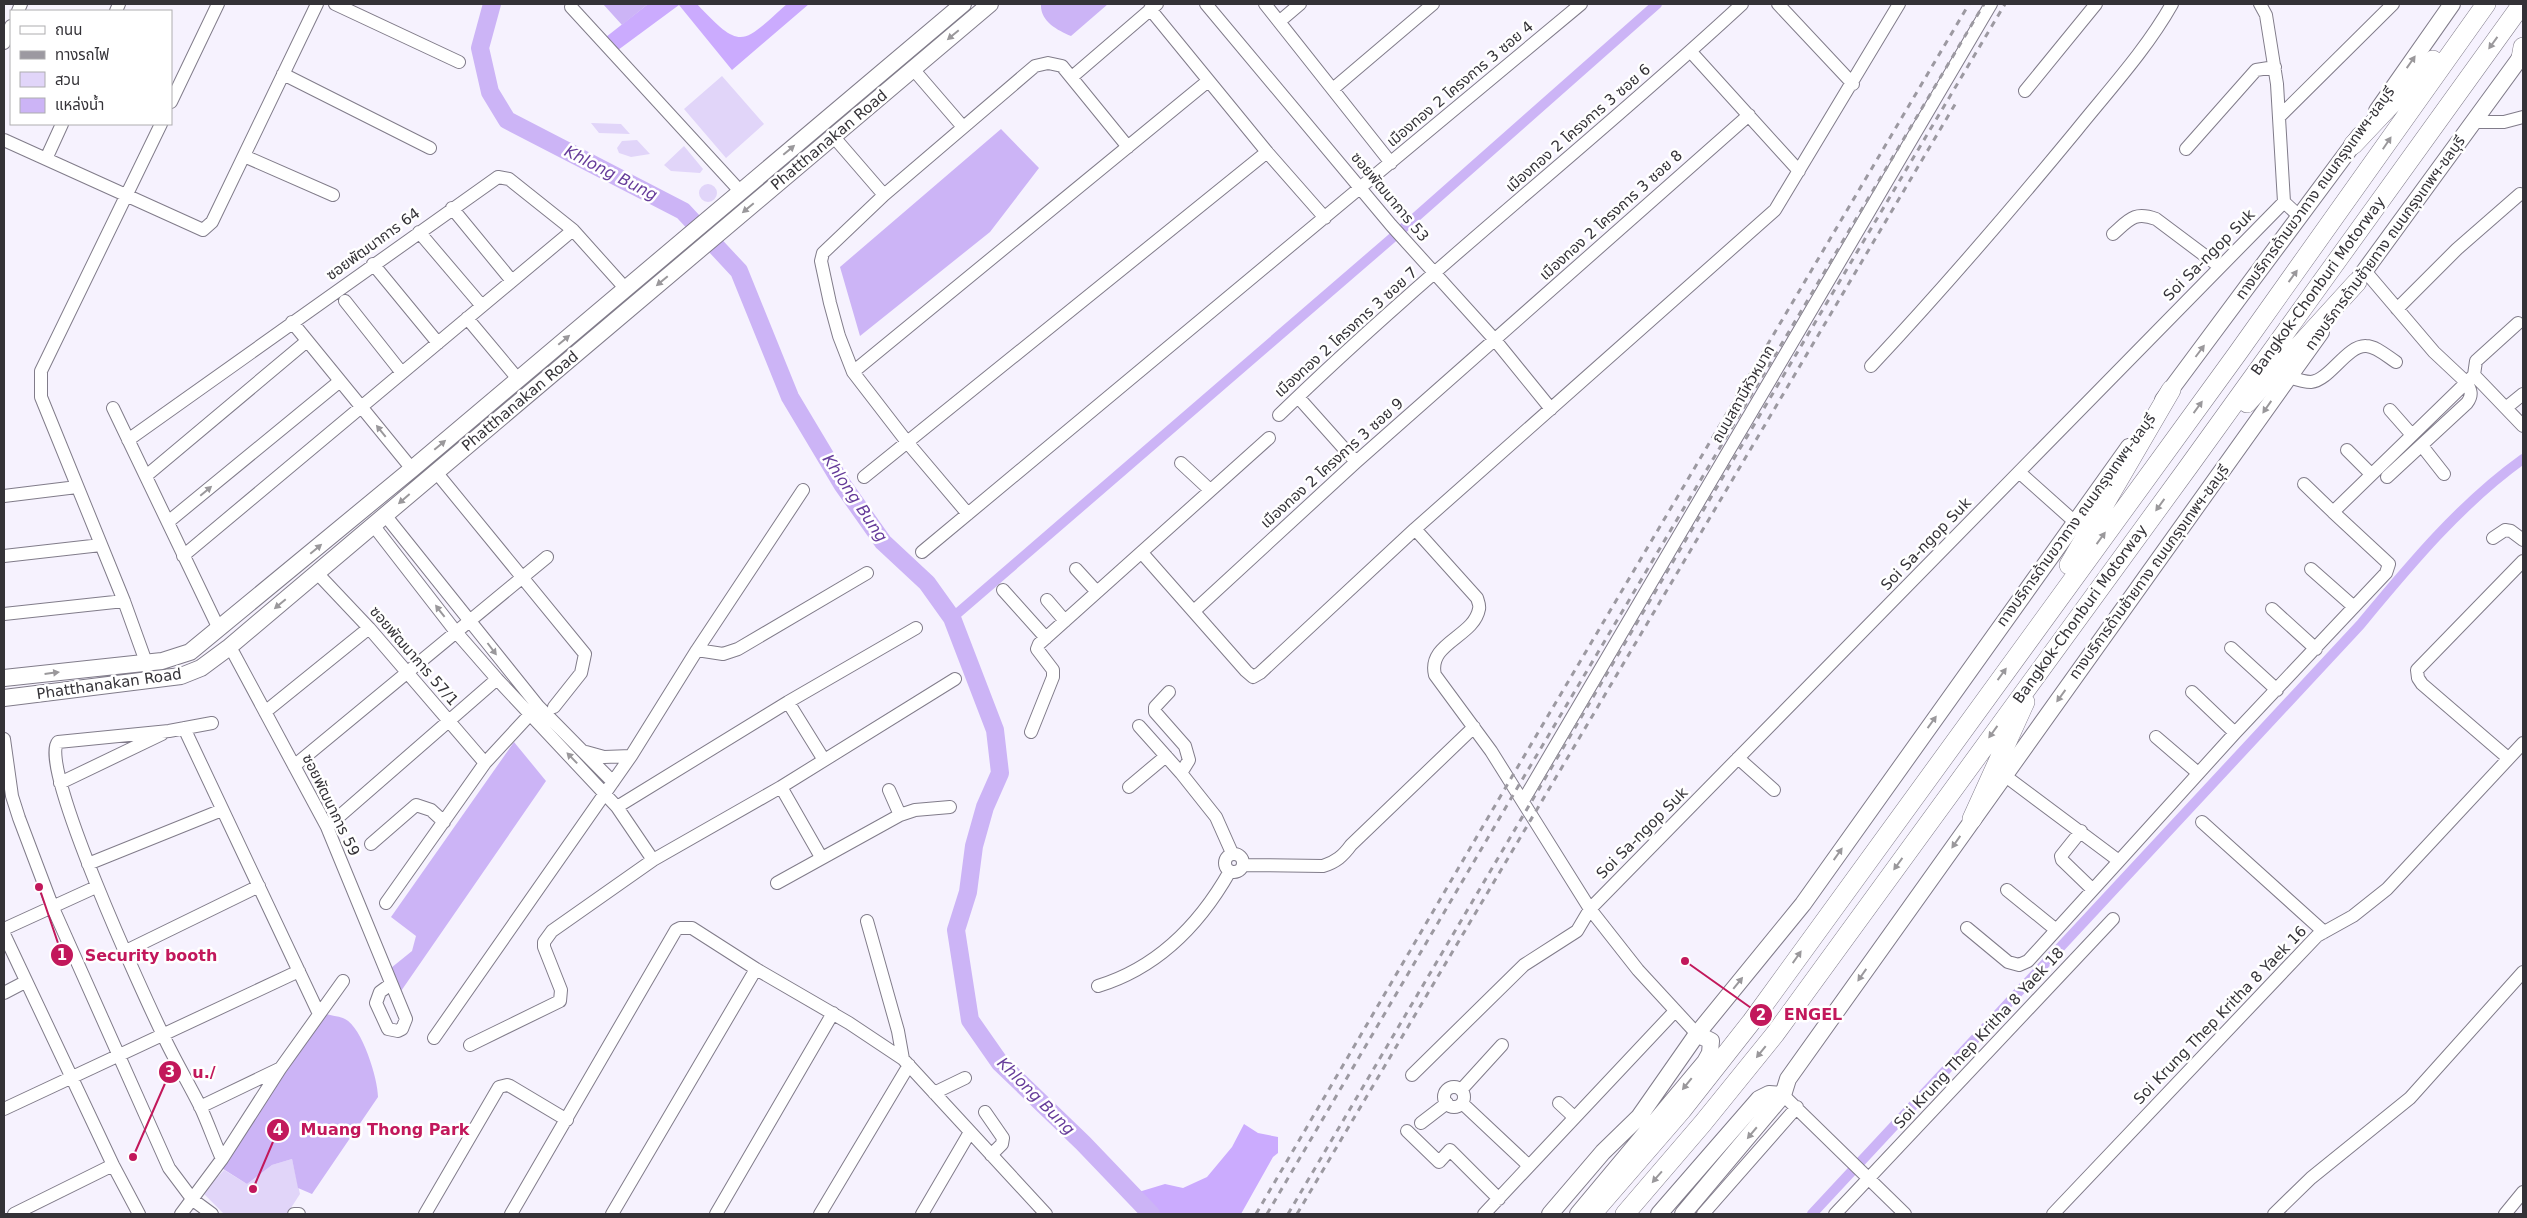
<svg xmlns="http://www.w3.org/2000/svg" width="2527" height="1218" viewBox="0 0 2527 1218" font-family="'DejaVu Sans','Noto Sans Thai',sans-serif">
  <style>
    .green { fill: #e1d5f9 }
    .forest { fill: #cbabfe }
    .water { fill: #ccb4f6 }
    .lines { fill: none; stroke-linecap: round; stroke-linejoin: round }
    .canal { stroke: #ccb4f6; stroke-width: 10 }
    .river { stroke: #ccb4f6; stroke-width: 18 }
    .minor-casing { stroke: #817c8a; stroke-width: 14 }
    .major-casing { stroke: #817c8a; stroke-width: 18 }
    .highway-casing { stroke: #817c8a; stroke-width: 20 }
    .minor { stroke: #fff; stroke-width: 12 }
    .major { stroke: #fff; stroke-width: 16 }
    .highway { stroke: #fff; stroke-width: 19 }
    .rail { stroke: #9c99a1; stroke-width: 3; stroke-dasharray: 6 6; stroke-linecap: butt }
    .oneway { fill: #9a989b }
    .labels { text-anchor: middle; dominant-baseline: central; stroke-width: 5; stroke-linejoin: round; paint-order: stroke }
    .street-label { font-size: 15px; fill: #343237; stroke: #fff }
    .water-label { font-size: 16px; font-style: italic; fill: #663c9a; stroke: #fff }
    .leader { fill: none; stroke: #c2185b; stroke-width: 2 }
    .callout-dot { fill: #c2185b; stroke: #fff; stroke-width: 2 }
    .mark-label { font-size: 15px; text-anchor: middle; font-weight: bold; fill: #fff }
    .callout-label { font-size: 16px; text-anchor: middle; font-weight: bold; fill: #c2185b; stroke: #fff; stroke-width: 5; stroke-linejoin: round; paint-order: stroke }
  </style>
  <rect width="100%" height="100%" fill="#f6f2fe"/>
  <path class="green" d="M722,76L764,124L726,158L684,109Z
    M591,123L621,124L630,134L599,133Z
    M637,140L650,154L631,157L619,153L617,148L622,141Z
    M684,146L703,169L700,173L671,171L664,165Z
    M699 193a9 9 0 1 1 18 0a9 9 0 1 1-18 0Z
    M292,1159L300,1194L287,1214H224L203,1193L224,1170L247,1184L272,1165Z"/>
  <path class="forest" d="M648,4H697C742,52 742,44 787,4H809L732,70L679,5L618,50L606,37Z
    M1244,1124L1258,1133L1278,1137V1153L1273,1157L1241,1214H1154L1132,1194L1165,1184L1183,1188L1207,1177L1232,1147Z"/>
  <path class="water" d="M603,4H648L622,25Z
    M1041,4H1108L1071,36C1057,30 1040,21 1041,4Z
    M1001,129L1039,168L990,232L860,336L840,267Z
    M514,742L546,781L399,994L391,968L412,951L416,936L391,917Z
    M326,1014C332,1016 340,1016 345,1019C362,1027 378,1079 378,1097L312,1194L298,1188L292,1159L272,1165L247,1184L220,1167Z"/>
  <g class="lines">
    <path class="canal" d="M952,618L1391,239L1657,4
      M1812,1214L2360,625C2409,566 2460,504 2523,459"/>
    <path class="river" d="M492,4L480,48L490,92L507,120L683,211L739,271L790,397L842,484L883,542L927,583L952,618L995,730L1000,773L985,807L974,846L968,892L956,930L970,1020L1000,1063L1083,1143L1151,1214"/>
    <defs>
      <path id="minor" d="M335,4L459,62
        M1206,4L1391,225L1495,340L1551,409
        M1265,4L1391,163
        M1778,4L1853,84
        M2260,4L2266,15L2277,84L2284,202L2299,216
        M571,7L740,191
        M1150,9L1267,152L1325,218
        M18,11L21,4
        M116,11L119,4
        M1280,21L1300,4
        M4,43L11,26
        M1691,52L1799,171
        M913,69L963,127
        M283,74L430,148
        M1072,77L1157,4
        M1334,88L1433,4
        M2025,91L2096,4
        M171,102L218,4
        M2280,116L2393,4
        M2473,122H2504L2523,117
        M833,136L884,195
        M4,140L203,230L212,222L317,4
        M2186,149L2256,70L2275,67
        M244,156L333,195
        M46,159L62,124
        M452,208L512,281
        M419,232L482,306
        M2113,234C2129,220 2134,211 2156,219L2220,267
        M373,264L438,343
        M2365,271L2434,352L2466,382C2471,390 2473,395 2467,403L2387,477
        M345,301L402,373
        M2397,309L2457,249L2520,194
        M467,318L518,379
        M292,322L412,469
        M2518,323L2476,361L2474,375L2523,426
        M1871,366C1942,290 2010,211 2076,131C2109,90 2146,50 2172,4
        M853,372L1208,81
        M2289,377C2295,379 2305,382 2311,382C2330,380 2347,345 2366,346C2376,346 2388,357 2396,362
        M1298,397L1356,462
        M2507,407L2523,394
        M113,408L219,629
        M2390,410L2412,435
        M1279,415C1427,271 1591,144 1742,4
        M128,440L498,177L509,179L573,230L625,288
        M2422,446L2444,474
        M2347,450L2370,473
        M1181,463L1210,490
        M436,472L585,654L581,673L554,707
        M2019,472L2075,522
        M146,476L307,341
        M864,477L1267,152
        M2304,484L2333,512
        M4,496L77,487
        M968,514L907,442L853,372L839,336L830,303L821,261L823,253L884,195L1035,66L1048,63L1062,66L1128,147
        M385,515L538,706L613,782
        M168,522L340,381
        M373,525L456,632L497,679L617,807L653,860
        M1415,529L1477,598C1478,601 1480,606 1479,609C1474,637 1427,643 1435,675L1491,751L1590,909L1638,970L1697,1034
        M2493,538L2505,530L2511,531L2523,540
        M922,552L1581,4
        M1142,553L1246,671L1253,677L1260,673L1415,529L1775,210L1899,4
        M4,556L101,545
        M183,556L573,230
        M1076,569L1097,592
        M2311,569L2354,607
        M317,573L369,628L485,763
        M1003,590L1046,638
        M1047,600L1065,621
        M2272,609L2316,649
        M1194,611L1356,462L1749,115
        M4,614L124,601
        M228,648L234,654L327,827L406,1019L402,1029L398,1031L388,1029L376,1003L380,992L391,984
        M2231,648L2277,690
        M697,650L723,654L738,649L867,573
        M146,662L124,601L41,397V371L161,124
        M1169,692L1155,707V712L1185,746L1189,760L1181,773L1216,817L1232,853
        M2192,692L2235,733
        M788,702L824,760
        M265,712L369,628
        M212,723L169,731L58,742C37,764 146,1000 163,1035C174,1059 188,1082 200,1106C208,1123 214,1141 222,1159
        M1139,726L1181,773
        M184,728L319,1014
        M1031,732L1053,677V670L1037,649L1039,644L1269,438
        M2156,737L2198,773
        M4,739L12,796L19,818L53,908L169,1168L193,1200L212,1214
        M586,752L604,757L631,756
        M1738,758L1774,790
        M2508,758L2422,684L2418,678L2417,670L2523,561
        M294,766L547,557
        M2004,775L2119,861L2235,733L2386,573L2389,564L2333,512L2474,375
        M60,783L162,734
        M781,787L821,857
        M1129,787L1166,756
        M889,790L900,815
        M1523,801L1991,4
        M617,807L788,702L916,628
        M2202,822L2324,932
        M327,827L497,679
        M2081,831L2061,856L2062,860L2092,889
        M371,844L416,805L431,810L444,822
        M1225 863a9 9 0 1 1 18 0a9 9 0 1 1-18 0Z
        M88,864L222,810
        M1244,865L1323,866C1336,862 1343,856 1351,845L1474,727
        M777,883L900,815L915,810L950,807
        M2007,890L2055,929
        M386,903L485,763L535,709
        M867,921L898,1031L903,1059
        M1967,928L2008,962L2019,965L2028,961L2119,861
        M4,929L96,887
        M4,934L113,1165L139,1214
        M126,951L259,886
        M1098,986C1157,968 1200,924 1230,871
        M4,993L25,982
        M434,1038L631,756L697,650L803,490
        M470,1045L560,1001L561,990L544,947V942L552,931L653,860L781,787L955,679
        M1412,1075L1524,965L1577,931L1590,909L2284,202
        M1444 1097a10 10 0 1 1 20 0a10 10 0 1 1-20 0Z
        M1461,1090L1502,1045
        M934,1093L965,1078
        M1783,1095L1905,1214
        M1462,1103L1529,1166
        M1559,1103L1574,1117
        M200,1107L279,1069
        M4,1109L299,971
        M985,1112L1003,1138L1002,1144L991,1155
        M1421,1123L1447,1103
        M1407,1131L1439,1162L1450,1150L1499,1199
        M14,1214L113,1165
        M181,1214L222,1159L280,1069L343,981
        M294,1214H299
        M425,1214L499,1087L507,1085L510,1086L567,1120
        M511,1214L676,930L680,928H692L756,969L849,1023L903,1059L1046,1214
        M612,1214L756,969
        M716,1214L833,1013
        M820,1214L909,1065
        M922,1214L970,1132
        M1484,1214L1675,1011
        M1703,1214L1797,1107
        M1835,1214L2113,919
        M2053,1214L2317,936L2353,916L2387,889L2523,743
        M2274,1214L2311,1178L2410,1098L2523,972
        M2505,1214L2523,1192"/>
      <path id="major" d="M2377,111L2452,4
        M2350,291L2523,54
        M2163,400L2360,135
        M4,678L162,661L190,652L412,469L963,4
        M4,698L181,676L201,668L228,648L990,4
        M1550,1214L1603,1152L1639,1117L1697,1034L1803,904L2129,447
        M1578,1214L1705,1062L1710,1053L1711,1041L1697,1034
        M1659,1214L1759,1099L1769,1094L1783,1095
        M1683,1214L1783,1095L1788,1079L2321,332"/>
      <path id="highway" d="M2521,58L2523,47
        M2353,145L2433,60
        M2247,403L2357,282
        M2069,565L2171,390
        M1972,819L2025,702
        M1592,1214L1682,1110L1752,1021L2237,354L2486,4
        M1625,1214L1703,1123L1775,1034L2189,466L2522,4"/>
    </defs>
    <use href="#minor" class="minor-casing"/>
    <use href="#major" class="major-casing"/>
    <use href="#highway" class="highway-casing"/>
    <use href="#minor" class="minor"/>
    <use href="#major" class="major"/>
    <use href="#highway" class="highway"/>
    <path class="rail" d="M1256,1214L1510,780L1969,4
      M1267,1214L1516,790L1984,4
      M1288,1214L1720,482L2005,4
      M1297,1214L1957,101"/>
  </g>
  <defs><path id="oneway-solid" d="M-6-.8H1V-3.2L6.5 0L1 3.2V.8H-6Z" transform="scale(1.25)"/></defs>
  <g class="oneway">
    <use href="#oneway-solid" transform="translate(953 35) rotate(140)"/>
    <use href="#oneway-solid" transform="translate(2493 43) rotate(126)"/>
    <use href="#oneway-solid" transform="translate(2411 62) rotate(-55)"/>
    <use href="#oneway-solid" transform="translate(2387 143) rotate(-56)"/>
    <use href="#oneway-solid" transform="translate(789 150) rotate(-40)"/>
    <use href="#oneway-solid" transform="translate(748 208) rotate(140)"/>
    <use href="#oneway-solid" transform="translate(2293 276) rotate(-54)"/>
    <use href="#oneway-solid" transform="translate(662 281) rotate(140)"/>
    <use href="#oneway-solid" transform="translate(564 340) rotate(-40)"/>
    <use href="#oneway-solid" transform="translate(2200 351) rotate(-53)"/>
    <use href="#oneway-solid" transform="translate(2198 407) rotate(-54)"/>
    <use href="#oneway-solid" transform="translate(2267 407) rotate(125)"/>
    <use href="#oneway-solid" transform="translate(381 431) rotate(-129)"/>
    <use href="#oneway-solid" transform="translate(440 445) rotate(-40)"/>
    <use href="#oneway-solid" transform="translate(206 491) rotate(-40)"/>
    <use href="#oneway-solid" transform="translate(404 499) rotate(139)"/>
    <use href="#oneway-solid" transform="translate(2160 505) rotate(126)"/>
    <use href="#oneway-solid" transform="translate(2101 538) rotate(-54)"/>
    <use href="#oneway-solid" transform="translate(316 549) rotate(-40)"/>
    <use href="#oneway-solid" transform="translate(280 604) rotate(140)"/>
    <use href="#oneway-solid" transform="translate(440 611) rotate(-128)"/>
    <use href="#oneway-solid" transform="translate(492 649) rotate(53)"/>
    <use href="#oneway-solid" transform="translate(52 673) rotate(-7)"/>
    <use href="#oneway-solid" transform="translate(2002 674) rotate(-54)"/>
    <use href="#oneway-solid" transform="translate(2061 696) rotate(126)"/>
    <use href="#oneway-solid" transform="translate(1932 722) rotate(-54)"/>
    <use href="#oneway-solid" transform="translate(1993 732) rotate(126)"/>
    <use href="#oneway-solid" transform="translate(572 758) rotate(-134)"/>
    <use href="#oneway-solid" transform="translate(1956 842) rotate(125)"/>
    <use href="#oneway-solid" transform="translate(1838 854) rotate(-55)"/>
    <use href="#oneway-solid" transform="translate(1898 864) rotate(126)"/>
    <use href="#oneway-solid" transform="translate(1797 957) rotate(-55)"/>
    <use href="#oneway-solid" transform="translate(1862 975) rotate(125)"/>
    <use href="#oneway-solid" transform="translate(1738 983) rotate(-51)"/>
    <use href="#oneway-solid" transform="translate(1761 1052) rotate(129)"/>
    <use href="#oneway-solid" transform="translate(1687 1084) rotate(129)"/>
    <use href="#oneway-solid" transform="translate(1752 1133) rotate(130)"/>
    <use href="#oneway-solid" transform="translate(1657 1177) rotate(131)"/>
  </g>
  <g class="labels">
    <g class="street-label">
      <text transform="translate(1460 84) rotate(-40)">เมืองทอง 2 โครงการ 3 ซอย 4</text>
      <text transform="translate(1578 128) rotate(-41)">เมืองทอง 2 โครงการ 3 ซอย 6</text>
      <text transform="translate(829 140) rotate(-40)">Phatthanakan Road</text>
      <text transform="translate(2315 193) rotate(-54)">ทางบริการด้านขวาทาง ถนนกรุงเทพฯ-ชลบุรี</text>
      <text transform="translate(1390 197) rotate(50)">ซอยพัฒนาการ 53</text>
      <text transform="translate(1611 215) rotate(-42)">เมืองทอง 2 โครงการ 3 ซอย 8</text>
      <text transform="translate(2385 243) rotate(-54)">ทางบริการด้านซ้ายทาง ถนนกรุงเทพฯ-ชลบุรี</text>
      <text transform="translate(373 244) rotate(-36)">ซอยพัฒนาการ 64</text>
      <text transform="translate(2209 255) rotate(-45)">Soi Sa-ngop Suk</text>
      <text transform="translate(2318 286) rotate(-54)">Bangkok-Chonburi Motorway</text>
      <text transform="translate(1346 332) rotate(-42)">เมืองทอง 2 โครงการ 3 ซอย 7</text>
      <text transform="translate(1743 394) rotate(-60)">ถนนสถานีหัวหมาก</text>
      <text transform="translate(520 401) rotate(-40)">Phatthanakan Road</text>
      <text transform="translate(1332 463) rotate(-42)">เมืองทอง 2 โครงการ 3 ซอย 9</text>
      <text transform="translate(2076 520) rotate(-54)">ทางบริการด้านขวาทาง ถนนกรุงเทพฯ-ชลบุรี</text>
      <text transform="translate(1926 544) rotate(-46)">Soi Sa-ngop Suk</text>
      <text transform="translate(2149 572) rotate(-54)">ทางบริการด้านซ้ายทาง ถนนกรุงเทพฯ-ชลบุรี</text>
      <text transform="translate(2080 614) rotate(-54)">Bangkok-Chonburi Motorway</text>
      <text transform="translate(414 656) rotate(49)">ซอยพัฒนาการ 57/1</text>
      <text transform="translate(109 684) rotate(-8)">Phatthanakan Road</text>
      <text transform="translate(331 805) rotate(64)">ซอยพัฒนาการ 59</text>
      <text transform="translate(1642 833) rotate(-45)">Soi Sa-ngop Suk</text>
      <text transform="translate(2220 1015) rotate(-46)">Soi Krung Thep Kritha 8 Yaek 16</text>
      <text transform="translate(1979 1038) rotate(-47)">Soi Krung Thep Kritha 8 Yaek 18</text>
    </g>
    <g class="water-label">
      <text transform="translate(611 173) rotate(27)">Khlong Bung</text>
      <text transform="translate(855 498) rotate(56)">Khlong Bung</text>
      <text transform="translate(1036 1096) rotate(45)">Khlong Bung</text>
    </g>
  </g>
  <path class="leader" d="M39 887L62 955M1685 961L1761 1015M133 1157L170 1072M253 1189L278 1130"/>
  <g class="callout-dot">
    <circle cx="39" cy="887" r="5"/>
    <circle cx="1685" cy="961" r="5"/>
    <circle cx="133" cy="1157" r="5"/>
    <circle cx="253" cy="1189" r="5"/>
    <circle cx="62" cy="955" r="12"/>
    <circle cx="1761" cy="1015" r="12"/>
    <circle cx="170" cy="1072" r="12"/>
    <circle cx="278" cy="1130" r="12"/>
  </g>
  <g class="mark-label">
    <text x="62" y="960">1</text>
    <text x="1761" y="1020">2</text>
    <text x="170" y="1077">3</text>
    <text x="278" y="1135">4</text>
  </g>
  <g class="callout-label">
    <text x="151" y="961">Security booth</text>
    <text x="1813" y="1020">ENGEL</text>
    <text x="204" y="1078">u./</text>
    <text x="385" y="1135">Muang Thong Park</text>
  </g>
  <rect width="2527" height="1218" fill="none" stroke="#343237" stroke-width="10"/>
  <rect x="10" y="10" width="162" height="115" fill="#ffffff" stroke="#aeadaf"/>
  <rect x="20" y="26" width="25" height="8" fill="#ffffff" stroke="#aeadaf"/>
  <text x="55" y="35" font-size="15" fill="#343237">ถนน</text>
  <rect x="20" y="51" width="25" height="8" fill="#9c99a1" stroke="#aeadaf"/>
  <text x="55" y="60" font-size="15" fill="#343237">ทางรถไฟ</text>
  <rect x="20" y="72" width="25" height="15" fill="#e1d5f9" stroke="#aeadaf"/>
  <text x="55" y="85" font-size="15" fill="#343237">สวน</text>
  <rect x="20" y="98" width="25" height="15" fill="#ccb4f6" stroke="#aeadaf"/>
  <text x="55" y="110" font-size="15" fill="#343237">แหล่งน้ำ</text>
</svg>
